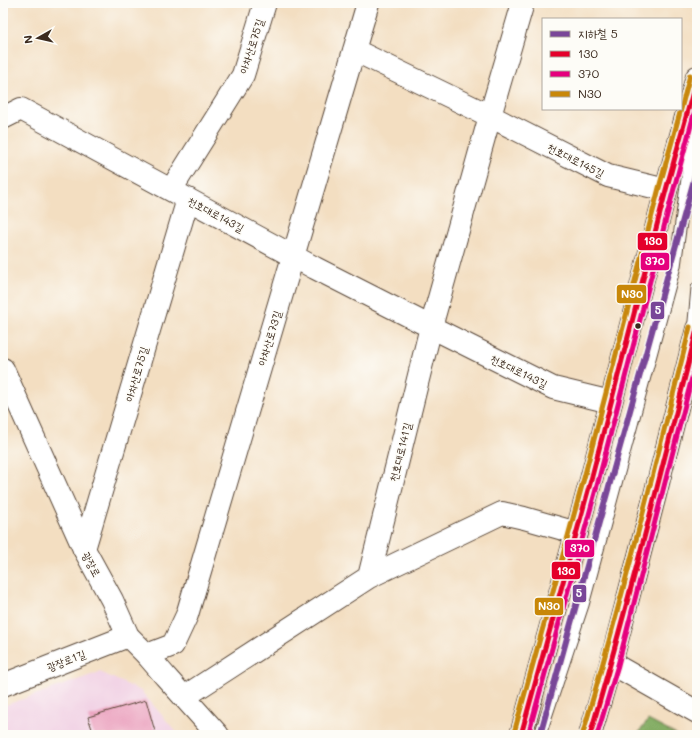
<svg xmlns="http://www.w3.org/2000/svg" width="700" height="738" viewBox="0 0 700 738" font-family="Mali,'Poor Story',sans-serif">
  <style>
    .built { fill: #f1d0e4 }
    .forest { fill: #84ad65; stroke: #606c42 }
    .building { fill: #ea9dbc }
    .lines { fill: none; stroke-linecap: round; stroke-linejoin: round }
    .service-casing { stroke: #574536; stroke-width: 13 }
    .minor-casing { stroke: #574536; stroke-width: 24 }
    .tertiary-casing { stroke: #574536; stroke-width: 24 }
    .primary-casing { stroke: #574536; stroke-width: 24 }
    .service { stroke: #fff; stroke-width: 11 }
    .minor { stroke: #fff; stroke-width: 22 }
    .tertiary { stroke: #fff; stroke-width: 22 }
    .primary { stroke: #fff; stroke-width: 22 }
    .bus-1-casing { stroke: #fdfcf7; stroke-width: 8 }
    .bus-2-casing { stroke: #fdfcf7; stroke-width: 8 }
    .bus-3-casing { stroke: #fdfcf7; stroke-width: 8 }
    .bus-1 { stroke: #e4002b; stroke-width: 5 }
    .bus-2 { stroke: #e5007d; stroke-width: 5 }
    .bus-3 { stroke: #c88708; stroke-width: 5 }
    .metro-1-casing { stroke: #fdfcf7; stroke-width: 9 }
    .metro-1 { stroke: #794698; stroke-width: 6 }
    .bus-dot { fill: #3b2a1e; stroke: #fdfcf7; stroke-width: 1.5 }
    .labels { text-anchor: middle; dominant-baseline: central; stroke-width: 3; stroke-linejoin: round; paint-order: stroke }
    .street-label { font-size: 11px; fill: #3b2a1e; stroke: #fdfcf7 }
    .line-badge { stroke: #fdfcf7; stroke-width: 1.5 }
    .badge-label { font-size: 11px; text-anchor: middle; font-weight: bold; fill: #fff }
  </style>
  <rect width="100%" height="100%" fill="#fdfcf7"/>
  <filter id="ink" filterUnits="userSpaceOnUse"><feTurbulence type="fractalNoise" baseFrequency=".025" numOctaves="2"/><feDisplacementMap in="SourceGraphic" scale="8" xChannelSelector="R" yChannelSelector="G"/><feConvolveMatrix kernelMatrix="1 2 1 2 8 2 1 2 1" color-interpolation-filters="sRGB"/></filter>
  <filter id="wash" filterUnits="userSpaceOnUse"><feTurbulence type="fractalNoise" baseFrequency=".012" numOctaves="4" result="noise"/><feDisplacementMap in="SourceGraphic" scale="16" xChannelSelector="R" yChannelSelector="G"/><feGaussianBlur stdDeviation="0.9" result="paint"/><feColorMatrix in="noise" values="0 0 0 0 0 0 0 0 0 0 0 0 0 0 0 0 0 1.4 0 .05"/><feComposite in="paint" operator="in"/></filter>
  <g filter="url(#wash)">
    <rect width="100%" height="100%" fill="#f3dec1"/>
    <path class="built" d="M100,672L141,691L179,735H3V706Z"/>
    <path class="forest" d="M648,720L677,735H637Z"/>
    <g id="blocks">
      <path class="building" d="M146,700L156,735H94L88,717Z"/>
    </g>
  </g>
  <g filter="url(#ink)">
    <use href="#blocks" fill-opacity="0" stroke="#574536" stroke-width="1"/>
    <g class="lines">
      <defs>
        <path id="service" d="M693,332L697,288
          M540,735L583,605L675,266L695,121"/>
        <path id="minor" d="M354,50L490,116L608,176L666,190
          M3,118L21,109L315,268L431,327L553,388L611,402
          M171,190L243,75L265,3
          M84,549L188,199
          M369,577L431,327L490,116L523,3
          M147,655L173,645L187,615L368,3
          M611,663L697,712
          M3,685L128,636
          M184,697L369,577L502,513L524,518L577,533"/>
        <path id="tertiary" d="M3,369L84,549L112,600L128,636L147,655L165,676L218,735"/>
        <path id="primary" d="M521,735L591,480L666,190L697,77
          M590,735L611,663L655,495L697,329"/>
      </defs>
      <use href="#service" class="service-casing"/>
      <use href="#minor" class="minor-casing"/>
      <use href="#tertiary" class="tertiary-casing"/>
      <use href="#primary" class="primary-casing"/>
      <use href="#service" class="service"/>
      <use href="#minor" class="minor"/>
      <use href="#tertiary" class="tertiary"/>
      <use href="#primary" class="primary"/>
      <defs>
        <path id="bus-1" d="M521,735L591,480L666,190L697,77
          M590,735C629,601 663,465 697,329"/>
        <path id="bus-2" d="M528,735L598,482L673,192L697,103
          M597,735L618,665L697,358"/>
        <path id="bus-3" d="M681,109L690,75
          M514,733L584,478L659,188L681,109
          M583,733C622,599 656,463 690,327"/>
      </defs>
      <use href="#bus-1" class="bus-1-casing"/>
      <use href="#bus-2" class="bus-2-casing"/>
      <use href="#bus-3" class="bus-3-casing"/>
      <use href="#bus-1" class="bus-1"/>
      <use href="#bus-2" class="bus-2"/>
      <use href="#bus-3" class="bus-3"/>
      <defs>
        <path id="metro-1" d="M540,735L697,169"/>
      </defs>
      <use href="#metro-1" class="metro-1-casing"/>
      <use href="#metro-1" class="metro-1"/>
    </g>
  </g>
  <circle class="bus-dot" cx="638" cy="326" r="3.5"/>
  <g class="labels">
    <g class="street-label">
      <text transform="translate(251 46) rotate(-72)">아차산로75길</text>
      <text transform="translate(576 160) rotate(27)">천호대로145길</text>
      <text transform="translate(216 214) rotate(28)">천호대로143길</text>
      <text transform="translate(269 338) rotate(-73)">아차산로73길</text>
      <text transform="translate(519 371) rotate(26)">천호대로143길</text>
      <text transform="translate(136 374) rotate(-74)">아차산로75길</text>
      <text transform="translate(400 452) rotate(-76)">천호대로141길</text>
      <text transform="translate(92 564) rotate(62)">광장로</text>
      <text transform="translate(66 660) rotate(-21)">광장로1길</text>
    </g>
  </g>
  <g class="line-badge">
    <rect x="637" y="232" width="31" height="19" rx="4" fill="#e4002b"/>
    <rect x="640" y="252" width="30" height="19" rx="4" fill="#e5007d"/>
    <rect x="616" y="284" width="31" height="20" rx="4" fill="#c88708"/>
    <rect x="650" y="301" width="15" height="19" rx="4" fill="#794698"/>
    <rect x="564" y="539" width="31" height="19" rx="4" fill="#e5007d"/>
    <rect x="551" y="561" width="30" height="19" rx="4" fill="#e4002b"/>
    <rect x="572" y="584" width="15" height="19" rx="4" fill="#794698"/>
    <rect x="534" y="597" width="30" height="19" rx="4" fill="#c88708"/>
  </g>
  <g class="badge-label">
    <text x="653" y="245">130</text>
    <text x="655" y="265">370</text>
    <text x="632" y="298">N30</text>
    <text x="658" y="314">5</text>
    <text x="580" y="552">370</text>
    <text x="566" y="575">130</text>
    <text x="579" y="597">5</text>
    <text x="549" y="610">N30</text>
  </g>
  <rect width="700" height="738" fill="none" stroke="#fdfcf7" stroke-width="16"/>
  <rect x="542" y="18" width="140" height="92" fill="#fdfcf7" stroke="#afa8a0"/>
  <rect x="550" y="31" width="20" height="6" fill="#794698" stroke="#afa8a0"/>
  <text x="578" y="38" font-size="12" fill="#3b2a1e">지하철 5</text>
  <rect x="550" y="51" width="20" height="6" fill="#e4002b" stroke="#afa8a0"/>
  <text x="578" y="58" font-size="12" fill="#3b2a1e">130</text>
  <rect x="550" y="71" width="20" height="6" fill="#e5007d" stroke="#afa8a0"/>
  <text x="578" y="78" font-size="12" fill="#3b2a1e">370</text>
  <rect x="550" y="91" width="20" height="6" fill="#c88708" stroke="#afa8a0"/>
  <text x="578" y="98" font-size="12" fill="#3b2a1e">N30</text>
  <g transform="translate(38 38) rotate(262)" stroke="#fdfcf7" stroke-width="3" paint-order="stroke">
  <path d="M0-3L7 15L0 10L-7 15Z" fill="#3b2a1e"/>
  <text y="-6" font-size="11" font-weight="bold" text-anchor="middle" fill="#3b2a1e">N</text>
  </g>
</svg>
